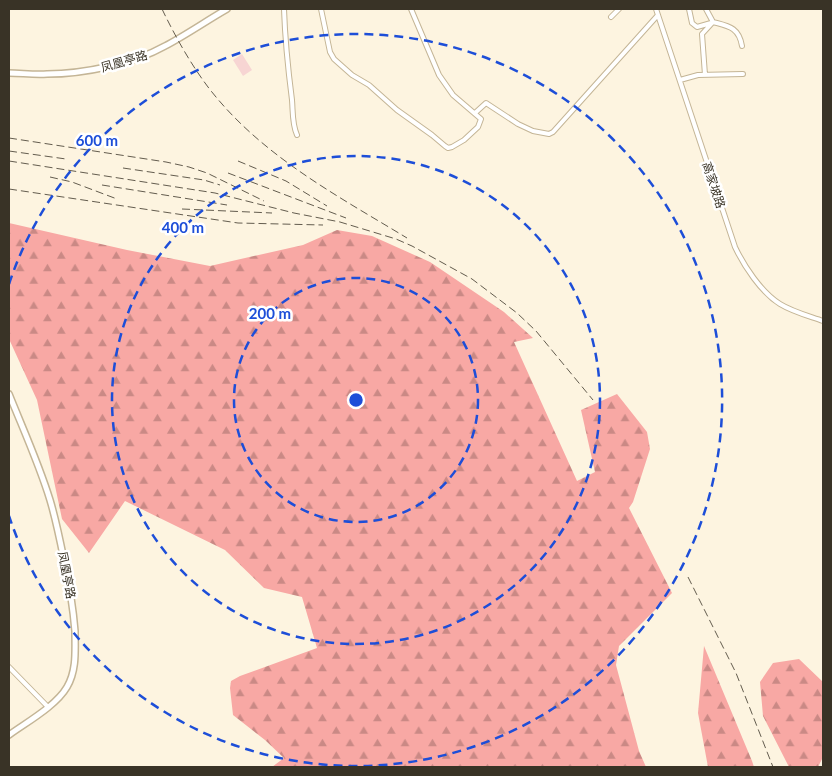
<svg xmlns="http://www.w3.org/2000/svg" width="832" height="776" viewBox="0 0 832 776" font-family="Lato,'Noto Sans SC',sans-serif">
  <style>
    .grass { fill: #f7d5d3 }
    .forest { fill: url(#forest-firs) }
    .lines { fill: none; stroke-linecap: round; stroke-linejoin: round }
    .minor-casing { stroke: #c4b596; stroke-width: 6 }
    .tertiary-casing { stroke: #c4b596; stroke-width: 8 }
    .minor { stroke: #fff; stroke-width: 4 }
    .tertiary { stroke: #fff; stroke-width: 5 }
    .rail { stroke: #635c4e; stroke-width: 1; stroke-dasharray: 8 4; stroke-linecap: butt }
    .ring { fill: none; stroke: #1d4ed8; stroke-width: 2.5; stroke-dasharray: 9 6 }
    .labels { text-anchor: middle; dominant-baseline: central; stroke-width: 5; stroke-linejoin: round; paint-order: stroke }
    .street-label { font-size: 12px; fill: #393326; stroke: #fff }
    .centre { fill: #1d4ed8; stroke: #fff; stroke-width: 2.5 }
    .ring-label { font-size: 15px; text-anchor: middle; font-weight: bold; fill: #1d4ed8; stroke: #fff; stroke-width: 5; stroke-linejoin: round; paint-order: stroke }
  </style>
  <defs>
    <pattern id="forest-firs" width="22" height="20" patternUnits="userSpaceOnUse" patternTransform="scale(1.25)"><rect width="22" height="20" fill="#f8a8a4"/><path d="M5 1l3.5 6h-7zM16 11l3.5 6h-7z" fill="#ca8985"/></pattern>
  </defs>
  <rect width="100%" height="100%" fill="#fdf4e0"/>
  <path class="grass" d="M242,54L252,70L243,76L233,60Z"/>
  <path class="forest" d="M9,223L127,250L210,266L303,245L337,230L372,236L430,262L504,312L533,338L514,342L577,481L595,472L581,410L617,394L647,432L650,449L633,502L629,508L672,593L619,646L616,665L639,751L646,767H272L284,758L265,740L233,715L230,688L231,681L240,676L317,648L302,597L264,588L225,550L125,501L89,553L62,519L37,400L9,339Z
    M704,646L752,761L754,767H708L698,713Z
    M799,659L823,682V757L818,767H789L763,716L760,682L773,663Z"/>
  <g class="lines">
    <defs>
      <path id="minor" d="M284,9C285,39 288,69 292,100C293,112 292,124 297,135
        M321,9L330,52L334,59L352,75L369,85L397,110L432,135L445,146L448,148L452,147L464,140L478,127L481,119L453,95L439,75L411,9
        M656,9L735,247C744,266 761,292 780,304C793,312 809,316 823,321
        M689,9L692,23L697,27L711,23
        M706,9L713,22C728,26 739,27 742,46
        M611,17L619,9
        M705,75L702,34L713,22
        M680,80L698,75L743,74
        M475,113L486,103L518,124L533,131L549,134L553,132L658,15
        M9,667L48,707"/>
      <path id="tertiary" d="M9,73C21,73 34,75 47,74C83,74 133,64 165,46C186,35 206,21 227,9
        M9,394C23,429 39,464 50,500C56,520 60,540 64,560C69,583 73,607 75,631C75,650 77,670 67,687C56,706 27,722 9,735"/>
    </defs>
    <use href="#minor" class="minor-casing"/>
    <use href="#tertiary" class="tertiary-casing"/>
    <use href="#minor" class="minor"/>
    <use href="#tertiary" class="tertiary"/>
    <path class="rail" d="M162,9C175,36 190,63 208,87C260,155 336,195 407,238
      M9,138L166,162L189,167L207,173L264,201
      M9,151L66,159
      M9,161L215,193L294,213L340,222L396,239L412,246L472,279L517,313L536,331L593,400
      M238,161L286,181L327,206
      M123,168L204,180L220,185
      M228,173L346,218
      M50,177L72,182L117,199
      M102,185L227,205
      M9,189L238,223L323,225
      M182,209L272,213
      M688,577L736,673L773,767"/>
  </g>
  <g class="ring">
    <circle cx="356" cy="400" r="122"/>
    <circle cx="356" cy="400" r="244"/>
    <path d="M9 284A366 366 0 1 1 9 516"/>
  </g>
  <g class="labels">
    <g class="street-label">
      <text transform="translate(124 61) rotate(-16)">凤凰亭路</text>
      <text transform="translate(714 185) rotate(72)">高家坡路</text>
      <text transform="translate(67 575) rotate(79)">凤凰亭路</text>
    </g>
  </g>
  <circle cx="356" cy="400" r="8" class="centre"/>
  <g class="ring-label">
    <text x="97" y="146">600 m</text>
    <text x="183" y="233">400 m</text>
    <text x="270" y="319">200 m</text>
  </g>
  <rect width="832" height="776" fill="none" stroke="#393326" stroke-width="20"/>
</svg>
